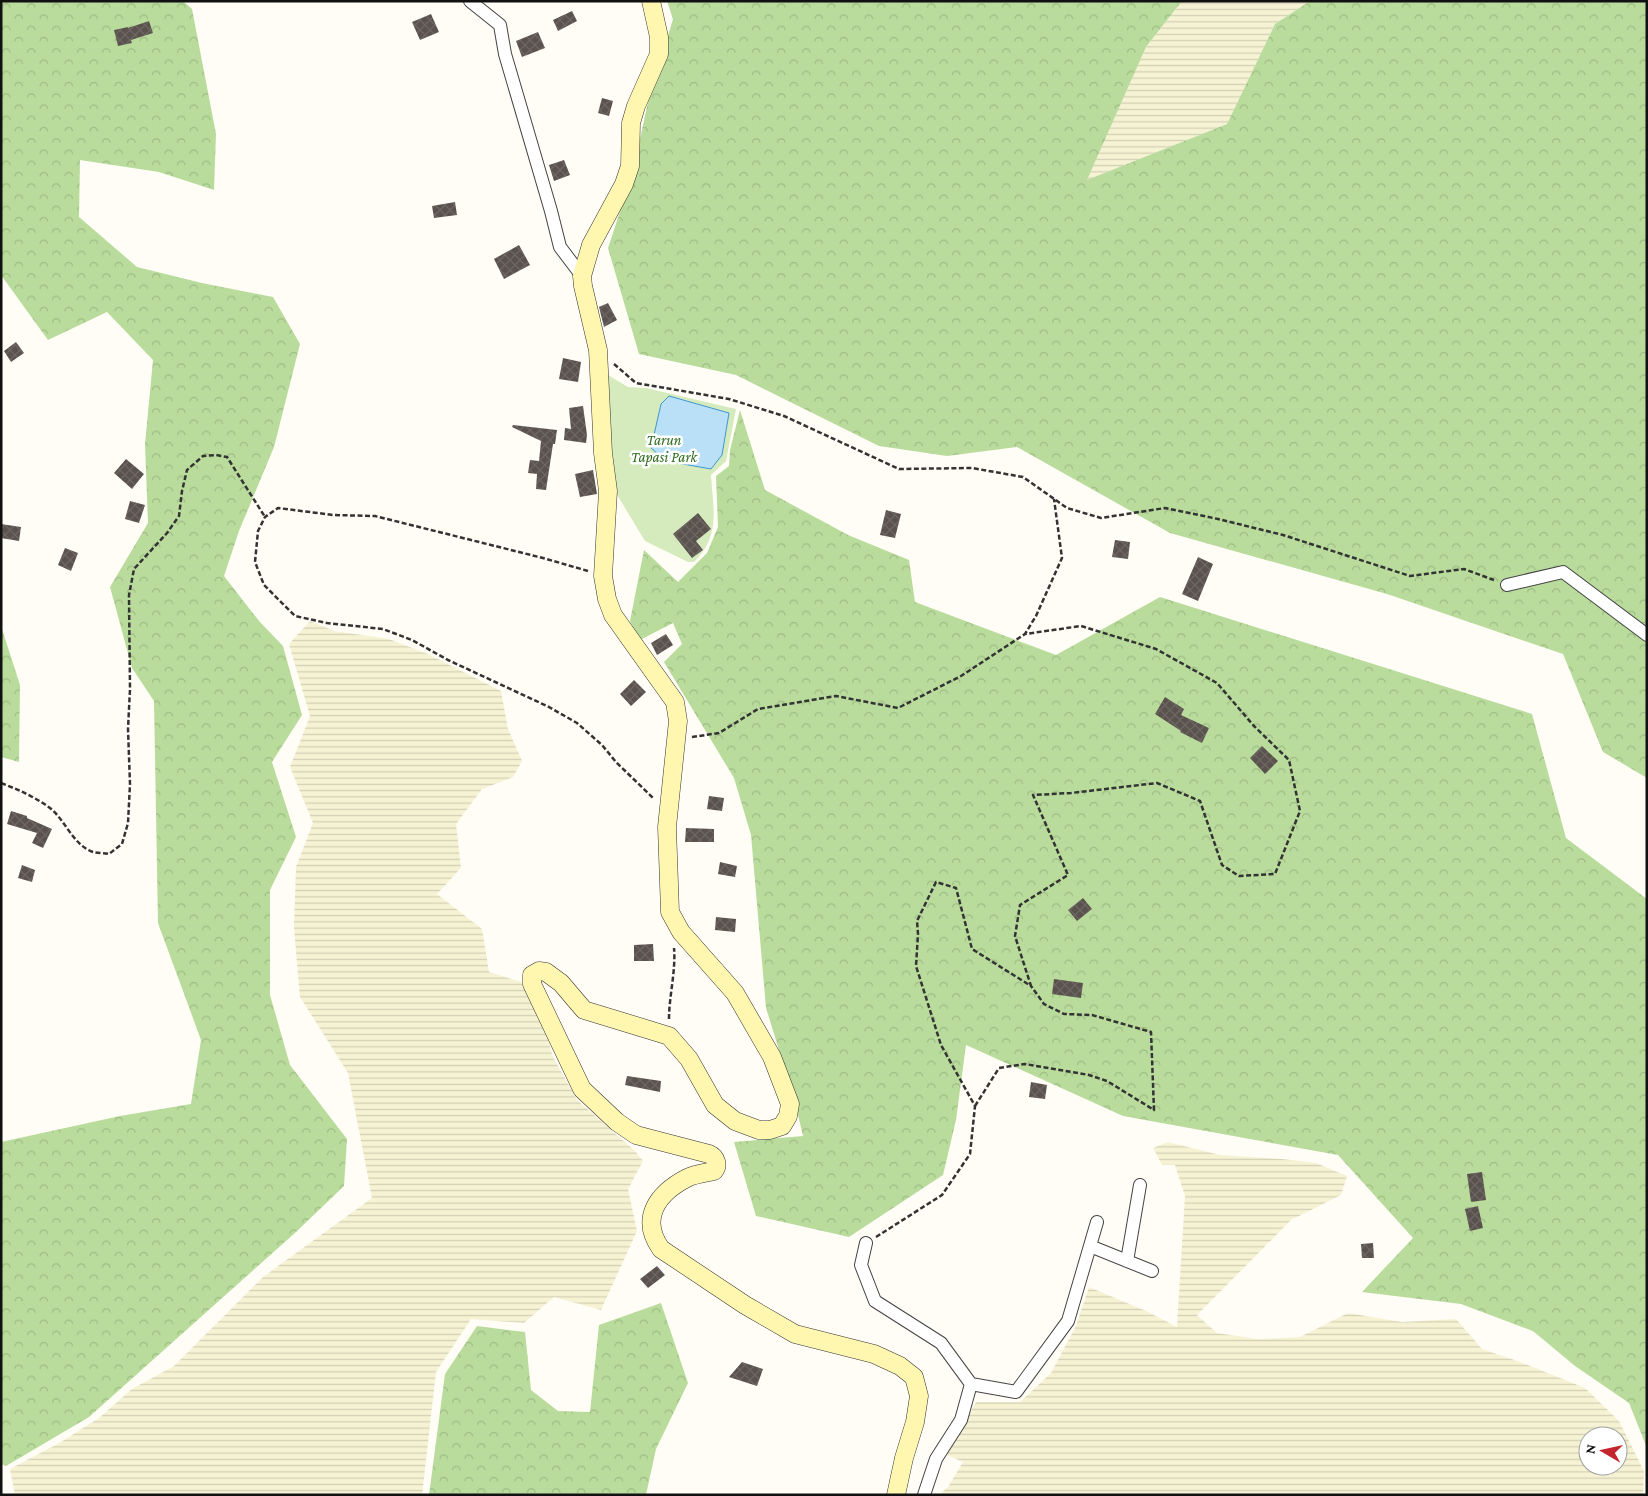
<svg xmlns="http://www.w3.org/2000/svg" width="1648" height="1496" viewBox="0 0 1648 1496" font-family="'Crimson Pro',serif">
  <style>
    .farmland { fill: url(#farmland-rules); fill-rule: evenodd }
    .forest { fill: url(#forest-crowns) }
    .park { fill: #d5ebbd }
    .water { fill: #b9e0f7; stroke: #3f96cf }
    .building { fill: url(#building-cross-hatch) }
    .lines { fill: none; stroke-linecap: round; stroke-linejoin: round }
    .street-casing { stroke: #444; stroke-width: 14 }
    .secondary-casing { stroke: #333; stroke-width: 19 }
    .path { stroke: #333; stroke-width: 2.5; stroke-dasharray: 5 2.5; stroke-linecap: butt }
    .street { stroke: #fff; stroke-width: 12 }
    .secondary { stroke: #fff6b0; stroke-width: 18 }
    .labels { text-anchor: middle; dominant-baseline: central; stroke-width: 5; stroke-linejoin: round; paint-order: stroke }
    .park-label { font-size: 15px; font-style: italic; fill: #2f6b1f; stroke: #fff }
  </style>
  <defs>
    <pattern id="farmland-rules" width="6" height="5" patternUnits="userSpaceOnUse" patternTransform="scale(1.25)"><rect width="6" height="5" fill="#f6f3d4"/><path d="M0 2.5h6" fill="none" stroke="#d2cfb5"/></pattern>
    <pattern id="forest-crowns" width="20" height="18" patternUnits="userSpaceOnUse" patternTransform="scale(1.25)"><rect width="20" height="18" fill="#b9dc9c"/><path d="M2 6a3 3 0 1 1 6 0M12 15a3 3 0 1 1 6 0" fill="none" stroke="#9ebc85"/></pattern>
    <pattern id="building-cross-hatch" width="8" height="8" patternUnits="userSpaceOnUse" patternTransform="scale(1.25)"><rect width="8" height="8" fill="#5a524d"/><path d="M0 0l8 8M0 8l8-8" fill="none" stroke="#6d6662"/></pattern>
  </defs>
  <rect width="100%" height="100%" fill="#fffdf5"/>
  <path class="farmland" d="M1182,1H1310L1275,24L1227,124L1086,181L1146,47Z
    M310,621L334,631L389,639L428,654L501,691L508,729L522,761L513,777L482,789L456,824L461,868L437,894L482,929L489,972L521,982L541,1016L553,1057L577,1100L635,1151L643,1161L628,1189L637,1231L601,1310L554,1297L524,1323L471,1319L436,1372L422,1495H15L10,1469L61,1442L99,1418L132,1389L174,1366L263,1277L372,1198L348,1073L300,997L294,928L296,867L313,823L290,767L310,716L289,644Z
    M1168,1142L1220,1155L1282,1159L1316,1163L1347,1176L1341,1195L1291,1220L1197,1315L1217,1333L1257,1339L1300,1337L1348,1313L1402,1322L1456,1319L1482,1349L1520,1362L1585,1388L1619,1421L1644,1471L1643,1495H939L948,1487L963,1462L947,1455L976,1402H1020L1051,1373L1076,1326L1089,1287L1146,1311L1177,1327L1185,1196L1175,1165H1162L1153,1148ZM1588,1436H1618V1466H1588Z"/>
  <path class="forest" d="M1,1H183L192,9L216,134L214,190L159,172L80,160L79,217L137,267L202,283L273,297L300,344L274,447L239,531L224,576L259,621L283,646L302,715L272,762L296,837L270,890V995L290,1065L347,1139L344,1186L296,1232L89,1417L6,1466L1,1464V1142L120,1116L191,1104L201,1040L158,923L154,701L132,668L110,587L148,523L145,444L153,360L107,312L48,340L1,275Z
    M667,1H1182L1146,47L1087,180L1227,124L1275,24L1310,1H1647V778L1603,752L1563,654L1387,594L1170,533L1017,447L947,456L879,446L736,375L639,354L608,248L633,172L648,102L673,19Z
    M740,410L765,490L848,535L909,560L915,602L1056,655L1160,597L1532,714L1566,838L1647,899V1448L1629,1403L1575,1366L1533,1331L1461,1304L1362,1292L1413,1238L1338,1155L1123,1116L966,1045L956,1120L943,1175L849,1237L756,1216L734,1142L803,1136L794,1098L766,1008L751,835L734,778L664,662L682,644L673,623L640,640L630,621L644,550L678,582L707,553L718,527L716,476L729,466L730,450Z
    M1,626L20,685L19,762L1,757Z
    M661,1303L688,1383L656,1449L646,1495H429L445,1374L477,1326L525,1332L531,1390L558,1411L590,1412L599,1325Z"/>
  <path class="park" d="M603,372L628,387L646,388L736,409L726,461L711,475C713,509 721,535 694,562H688L645,541L613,488Z"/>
  <path class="water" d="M669,396L729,413L722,455L711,469L666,461L651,448L661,404Z"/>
  <path class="building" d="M572,11L577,21L558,31L553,20Z
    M431,14L439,32L420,40L412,22Z
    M149,21L153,33L131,40L132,43L118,46L114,30L128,27V28Z
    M538,32L545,48L522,57L516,41Z
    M602,98L613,101L609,116L598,113Z
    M564,160L570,175L554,181L549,165Z
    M455,202L457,215L434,218L432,206Z
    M519,245L530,265L504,279L494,259Z
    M608,303L617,320L604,327L599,307Z
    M16,342L24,353L11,362L4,351Z
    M563,358L581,362L578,382L559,379Z
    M583,406L587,435L586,443L564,440L565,428L571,429L569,408Z
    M513,425L557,430L555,444H553L546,490L536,489L537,474L528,473L530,460L539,461L541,441L512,427Z
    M126,459L144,474L132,489L114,473Z
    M593,470L597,494L580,497L575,474Z
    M130,501L145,505L139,523L125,519Z
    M886,510L901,514L895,538L880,535Z
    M698,513L711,529L696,541L703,550L692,558L673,534Z
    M1,524L21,527L19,541L1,538Z
    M1115,540L1130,542L1128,559L1112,557Z
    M65,548L78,553L71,571L58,565Z
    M1198,557L1213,564L1198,601L1182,594Z
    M666,634L673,645L657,655L651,643Z
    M634,680L646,692L631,706L620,694Z
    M1165,697L1184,709L1181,715L1209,728L1202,743L1180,732L1181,731L1155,714Z
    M1262,746L1278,761L1265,774L1250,758Z
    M709,796L724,798L722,811L707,809Z
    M11,811L27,816V818L52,829L43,848L32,843L37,833L7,824Z
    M686,828L714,829V842H685Z
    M720,862L737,866L735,877L718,874Z
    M22,865L35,870L32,882L18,878Z
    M1083,898L1092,909L1077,921L1068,910Z
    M716,917L736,919L735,932L715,930Z
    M653,944L654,961H634V945Z
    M1054,979L1083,983L1081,998L1052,994Z
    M627,1076L661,1081L660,1092L625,1085Z
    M1031,1082L1047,1085L1045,1099L1029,1097Z
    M1482,1172L1486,1200L1471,1202L1467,1174Z
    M1478,1206L1483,1228L1470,1231L1465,1209Z
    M1373,1243L1374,1258H1362L1361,1244Z
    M657,1266L665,1275L648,1288L640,1279Z
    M742,1362L763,1369L757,1386L729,1377Z"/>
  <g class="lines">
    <defs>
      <path id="street" d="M470,1L500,25L505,54L551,211L560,247L582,276
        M1507,585L1563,572L1647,635
        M866,1243L861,1265L875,1301L941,1343L971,1384
        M1090,1246L1152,1271
        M1127,1261L1140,1185
        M924,1495L936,1459L961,1420L971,1384L1016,1392L1068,1321L1097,1222"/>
      <path id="secondary" d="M651,1L659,37V54L636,106L631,123L630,166L624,184L591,245L582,276L583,286L598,350L603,453L608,491L603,576L607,599L613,615L675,702L678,721L667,827L670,912L681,932L735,993L772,1057L790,1104L788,1116L782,1126L770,1130H759L735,1121L715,1105L689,1059L669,1036L584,1010L561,983L546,972L539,971L532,975V984L582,1089L617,1122L636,1135L709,1154C716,1157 719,1165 714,1171C705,1173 695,1174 687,1178C658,1193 639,1218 661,1249L745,1305L795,1334L874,1354L900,1366L914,1377L919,1396L915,1422L904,1458L896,1495"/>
    </defs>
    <use href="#street" class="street-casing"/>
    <use href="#secondary" class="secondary-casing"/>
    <path class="path" d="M614,364L636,383L729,399L784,416L899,469L972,468L1023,477L1067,508L1101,518L1165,508L1218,519L1283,535L1410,576L1464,569L1494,580
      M588,571L543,558L375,516L333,515L278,508L265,517L258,531L255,562L264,585L295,616L327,623L383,629L412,640L448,660L549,707L577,723L602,745L616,762L653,798
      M692,737L719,733L758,709L836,696L898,708L961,676L1025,634
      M1,783C19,790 35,797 50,808C66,821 73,845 93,852C98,853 104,853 109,854L122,844L128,823L130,784L128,729L130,689L129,595L134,569L167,533L179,516L182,491L187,470L203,456L216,455L227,457L265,517
      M669,1019C669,996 676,971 674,948
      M975,1106L999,1068L1025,1064L1089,1075L1107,1081L1154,1110L1151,1032L1092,1015L1064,1014L1044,1004L1031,986
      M876,1237L942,1195L970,1154L975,1106L941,1045L916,966L918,934L917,921L936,882L956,888L972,949L1031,986L1015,936L1020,905L1068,875L1033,795L1071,793L1157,783L1200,801L1222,865L1239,876L1275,874L1300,811L1289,760L1254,726L1217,683L1156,649L1081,626L1025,634L1036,616L1062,558L1054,499"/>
    <use href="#street" class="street"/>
    <use href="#secondary" class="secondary"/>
  </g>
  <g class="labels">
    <g class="park-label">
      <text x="664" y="440">Tarun<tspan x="664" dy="17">Tapasi Park</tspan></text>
    </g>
  </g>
  <rect width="1648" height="1496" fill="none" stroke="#111111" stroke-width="5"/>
  <g transform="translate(1603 1451) rotate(279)"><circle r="24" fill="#ffffff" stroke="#a0a0a0"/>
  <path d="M0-4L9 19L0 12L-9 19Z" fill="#c4262e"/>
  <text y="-8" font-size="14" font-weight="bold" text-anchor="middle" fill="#111111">N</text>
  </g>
</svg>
